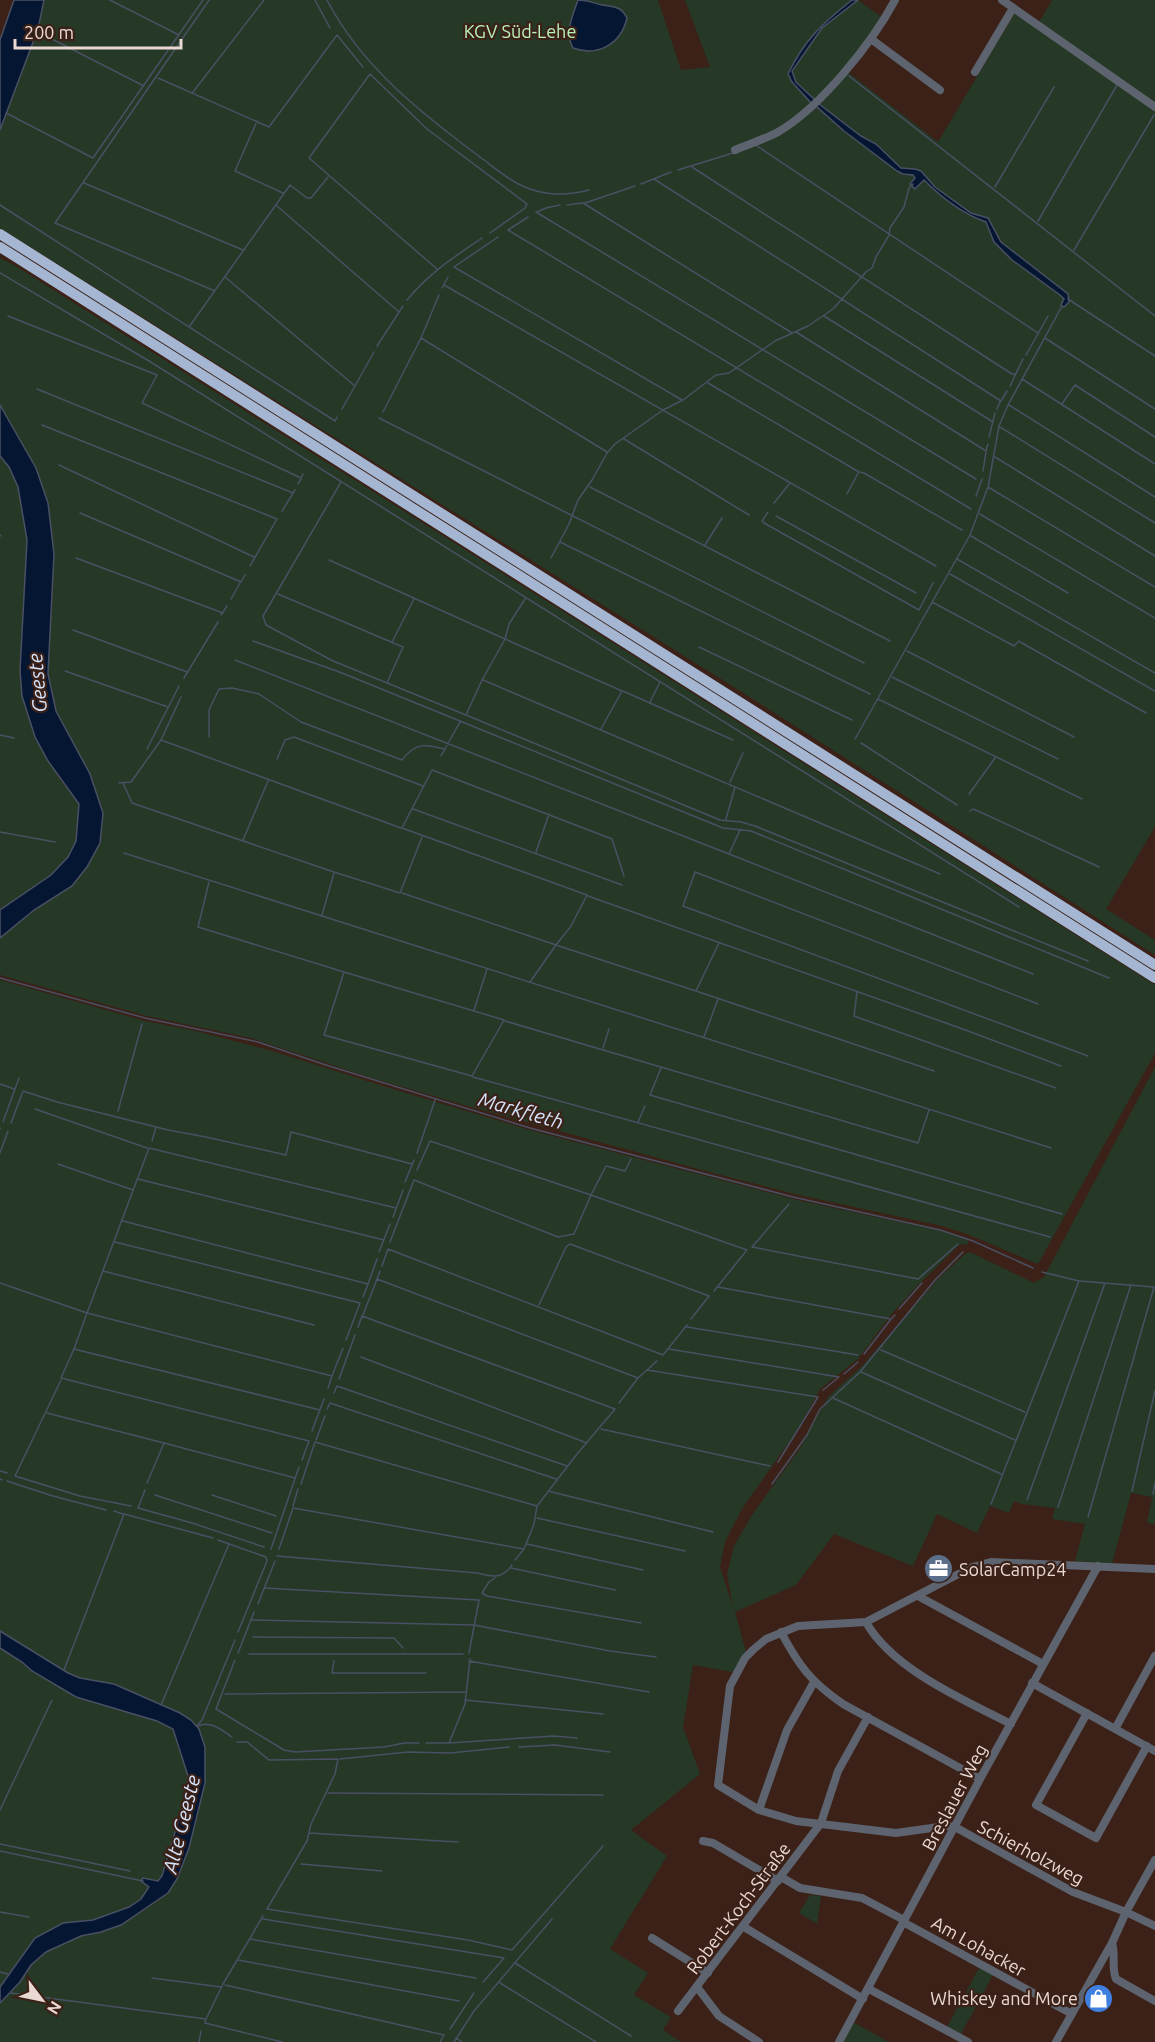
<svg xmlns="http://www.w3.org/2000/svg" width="1155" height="2042" viewBox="0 0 1155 2042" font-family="Ubuntu,sans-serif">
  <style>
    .green { fill: #253926 }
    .water { fill: #051633; stroke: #4a5063; stroke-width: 1.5 }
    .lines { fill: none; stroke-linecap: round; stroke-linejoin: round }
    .stream { stroke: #4a5063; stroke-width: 1.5 }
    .minor { stroke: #5d646f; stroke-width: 8 }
    .highway { stroke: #a5b6d2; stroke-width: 10 }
    .labels { text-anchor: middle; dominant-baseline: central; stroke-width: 4.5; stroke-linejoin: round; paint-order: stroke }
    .park-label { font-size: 18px; fill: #b9f1bb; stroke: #3b2117 }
    .poi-label { font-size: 18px; fill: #ead8d2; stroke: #3b2117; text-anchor: start }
    .street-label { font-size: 18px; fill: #ead8d2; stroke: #3b2117 }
    .water-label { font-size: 20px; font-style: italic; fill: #d5e4fc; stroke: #3b2117 }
  </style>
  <rect width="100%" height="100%" fill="#3b2117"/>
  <path class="green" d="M44,0H658L681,70L710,67L685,0H852C824,23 804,40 788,73L792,82L812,103C806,91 796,85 792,72L822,28L858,0L883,18L844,69L938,142L1018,8L1038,24L1052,0H1155V827L1106,909L1155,940V955L740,691L0,228V130L38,29Z
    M0,258L14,265L1155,985V1053L1038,1264L967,1234L942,1226L799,1195L713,1173L471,1107L366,1076L251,1038L147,1016L0,975V938L34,910L72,886L95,792L90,774L56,711L48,674L54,554L48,503L36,468L0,405Z
    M0,456L9,467L18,487L27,540L20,670L59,778L79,804C78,815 80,830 76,841C67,871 25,893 0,910Z
    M0,980L145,1021L196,1031L272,1051L396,1090L537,1132L797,1200L941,1231L968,1240V1244L959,1245L918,1285L890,1316L858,1359L820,1389L798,1429L742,1509L725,1542L720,1567L733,1607L727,1574L734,1546L752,1515L801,1447L828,1397L862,1366L939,1278L965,1254L970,1252L1034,1283L1044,1277L1155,1067V1524L1147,1523L1152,1497L1131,1493L1112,1564L1075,1561L1085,1524L1052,1519L1055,1508L1022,1504L1014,1501L1009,1513L990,1506L977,1533L937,1514L913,1566L834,1534L796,1585L735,1612L746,1652L733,1672L693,1665L683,1727L700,1774L631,1830L667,1856L610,1949L648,1973L634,1995L671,2017L663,2030L681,2042H0V2003L20,1982L31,1965L46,1952L81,1936L101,1932L121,1925L158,1901L171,1889L177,1879L188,1848L205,1783V1747L199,1729L191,1720L180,1713L114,1684L80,1678L68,1673L0,1631Z
    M0,1648L22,1662L32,1671L76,1697L157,1721L173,1730L188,1776L187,1792L162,1876L158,1881H152L141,1899L129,1907L93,1920L63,1923L35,1938L0,1987Z
    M810,1895L821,1896L817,1924L799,1913Z
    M979,1968L993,1975L961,2034L947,2027Z
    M853,2022L889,2042H842Z"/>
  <path class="water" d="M14,0H44L38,29L0,130V40Z
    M578,0C588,0 593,3 602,5C614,7 621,6 627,18C621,44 598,57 573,48C564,33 573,15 578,0Z
    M852,0H858L822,28L792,71L796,82L815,100L812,104L792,82L788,74C804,40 823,23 852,0Z
    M819,104L861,136L876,144L901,168L915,169L921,171L935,187L971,213L988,218L1001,242L1068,294L1069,302L1064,307L1061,305L1064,299L1060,295L1012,260L994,242L986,222C963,214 941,197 924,180L915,189L910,184L915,178L913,175L903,174L897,171L844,131L816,106Z
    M0,405L36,468L48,503L54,554L48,674L56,711L90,774L103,813L100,843L87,867L72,886L34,910L0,938V910L51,875L68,857L76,841L79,804L48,761L35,737L22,696L20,670L27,540L18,487L9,467L0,456Z
    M0,1631L68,1673L80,1678L114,1684L180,1713L191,1720L199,1729L205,1747V1783L189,1848L177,1879L168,1893L121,1925L101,1932L81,1936L46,1952L31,1965L20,1982L0,2003V1987L35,1938L63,1923L93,1920L129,1907L141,1899L149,1887L141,1881L143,1878L158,1881L162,1876L187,1792L188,1776L173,1729L157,1721L76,1697L32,1671L22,1662L0,1648Z"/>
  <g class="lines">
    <path class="stream" d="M110,0L179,35
      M209,0L55,223L215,291
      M315,0L330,28
      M327,0C361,66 421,113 480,157C495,168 512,183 530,189C549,196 570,195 589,190
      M42,34L142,85
      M849,76L1155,316
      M158,78L269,127L337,35L363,67
      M193,92L264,0
      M6,113L93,158L203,0
      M257,121L235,171L283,193
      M754,146L779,135
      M757,146L1038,333
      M692,167L1012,374H1016
      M678,170L733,153
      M654,179L1001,401L1007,391
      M84,183L243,250
      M641,184L671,172
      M995,187L1054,87
      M585,203L635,186
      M0,205L335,421L337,417
      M567,205L583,203L792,333
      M277,206L399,312
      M536,212L976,479
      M537,212L546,208L560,205
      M528,217L508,230L971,509
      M1038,221L1117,85
      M498,237L454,267L682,400
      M1074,250L1154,115
      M437,269L309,158L370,74L427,129L527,204L525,208L490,233
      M0,273L149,361L1019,907
      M225,277L355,386
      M444,285L936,566
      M442,288L448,277
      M1068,299L1155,356
      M407,300C429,273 454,257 482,238
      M8,316L157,375L142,403L301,478L303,474
      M824,316L993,422
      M189,327L290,185L307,198H311L328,177
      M796,332L986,451L988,444
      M421,338L607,452
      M1045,338L1155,409
      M377,346L403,306
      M1026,355L1048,316
      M1022,379L1155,464
      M708,383L859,472L864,473L962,530
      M1010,386L1023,359
      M37,389L293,493
      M1062,404L1075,385L1155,437
      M1009,405L1155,497
      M342,409L374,352
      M997,409L1000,402
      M383,412L421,338L439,295
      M379,418L864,663
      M42,425L277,519L250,566
      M1000,427L1155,523
      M989,437L995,413
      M624,439L749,515
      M995,457L1155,556
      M59,465L254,557
      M983,471L986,452
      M341,482L263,616L266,625L333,661L466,715
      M298,484L301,479
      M590,487L890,641
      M988,487L1155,587
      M847,494L858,473
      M976,496L982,479
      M774,503L790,483
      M282,511L295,490
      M768,512L762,521L764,523L919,610L933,583
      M80,513L241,582L245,575
      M980,514L1155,618
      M776,516L916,593
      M0,535L1,536
      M971,536L1068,593
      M560,542L870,694
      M705,545L722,518
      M76,558L223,613
      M551,558L569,524L578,500L592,480L607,453L615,444L663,410L683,400L716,375L729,373L775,341L808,326L833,309L866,272L872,268L876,257L889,235L890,228L904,207L909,188L913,184
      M957,559L1155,673
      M329,560L505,639L482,680L466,715L720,820L741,822L755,826L1088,961
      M950,574L1155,691
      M278,594L403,647L387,683
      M231,599L240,583
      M525,599L509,624L505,639L622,691L601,729
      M932,602L1014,646L1019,641L1022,643L1146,713
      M221,615L227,606
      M73,630L187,672
      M253,641L342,673L723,828L751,831L1109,978
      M392,642L414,599
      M699,647L852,720
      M907,651L1074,737
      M235,660L729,854
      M65,671L168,707
      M892,677L1058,759
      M184,678L218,622
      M483,680L940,874
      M623,691L733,740
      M878,699L1082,799
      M650,702L660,682
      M0,735L14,738
      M209,737V710L219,689L232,688L259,694L301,722L402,760C416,742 425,744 445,749
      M855,739L970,535L988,487L999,426L1008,405L1062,306
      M161,740L401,828
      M861,743L957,805
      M147,749L179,686
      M441,756L460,722
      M277,759L285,740L294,737L423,786
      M730,782L743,753
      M119,783L131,782L161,740L181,697
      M123,783L132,803L334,872L400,893L422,837
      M969,794L995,758
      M413,809L622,885
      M970,811L973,809L978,811L1099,867
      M726,819L735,787
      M740,830L729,854L1033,974
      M0,832L55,842
      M243,840L268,781
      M536,852L549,814
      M124,853L1051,1148
      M624,876L612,839L432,770L402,828L587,895L571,926L556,945L696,991
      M209,882L198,927L344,972L324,1035L472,1076L504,1020L344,972
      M402,893L556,945L530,982
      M588,896L960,1028L1061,1066
      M322,915L334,873
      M719,943L696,991L934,1071
      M0,978L145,1018L258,1042L326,1065L530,1128L793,1197L940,1230L973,1241L1033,1268
      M857,992L854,1016L1056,1088
      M1038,1004L695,872L683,906L1088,1056
      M474,1010L487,969
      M505,1021L918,1143L929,1110
      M704,1037L718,999
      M603,1048L609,1029
      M661,1068L650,1095L1062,1214
      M473,1077L1050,1237
      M0,1084L14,1089
      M35,1109L147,1148
      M118,1111L142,1024
      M3,1122L19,1078
      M638,1122L645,1106
      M11,1123L23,1091L57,1102L168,1130L206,1137L286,1155L291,1132L412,1164
      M0,1129V1128
      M152,1141L156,1127
      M0,1153L8,1131
      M417,1153L435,1100
      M631,1159L625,1171L606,1166L591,1195L747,1250L714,1291
      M58,1164L133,1190
      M138,1179L384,1240
      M405,1182L414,1160
      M789,1204L752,1247L918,1279L958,1244
      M393,1217L403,1190
      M123,1221L368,1284L377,1259
      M115,1242L360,1303L346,1340
      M390,1242L414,1180L558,1237L574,1234L591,1195L430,1141L417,1170
      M379,1252L390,1224
      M382,1266L388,1249L663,1355L687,1325
      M103,1271L314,1325
      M1042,1272L1079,1281L1154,1287
      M377,1279L380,1271
      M0,1283L87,1313L149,1148L396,1208
      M718,1287L891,1319L895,1315
      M363,1297L368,1284
      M539,1305L566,1247L570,1244L709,1296L691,1319
      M899,1309L922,1283
      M363,1315L377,1279L638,1378L619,1403
      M358,1327L362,1316L615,1409L577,1454L537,1506
      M687,1327L858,1355
      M74,1349L61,1378L309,1441L302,1460
      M669,1349L839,1377L823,1390
      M881,1350L1025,1412
      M864,1354L891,1319
      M361,1357L587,1443
      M647,1370L818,1397L778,1462
      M861,1372L1015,1440
      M844,1374L858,1362
      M638,1378L657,1361
      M339,1379L355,1335
      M61,1380L15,1476L80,1496L131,1506
      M328,1388L332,1376
      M334,1393L337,1386L567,1466
      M833,1398L1001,1474
      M327,1409L330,1403L556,1479
      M320,1410L74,1349L87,1313L332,1376L343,1348
      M47,1413L164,1443
      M601,1429L770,1466
      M312,1431L324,1399
      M316,1440L325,1416
      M0,1471L7,1473
      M0,1479L2,1480
      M7,1481L53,1496L106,1510
      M147,1483L164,1443L295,1478
      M301,1484L315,1442L537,1506L534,1524L524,1549
      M772,1484L807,1435L820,1409L860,1372L935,1280L963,1252
      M145,1490L138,1508L192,1523L264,1547
      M548,1491L713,1532
      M1132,1491L1155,1391
      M1153,1494L1155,1483
      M155,1495L272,1533
      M212,1495L276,1516
      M1027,1500L1105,1283
      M991,1504L1079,1281
      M293,1506L298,1489
      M1058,1507L1131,1285
      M114,1511L123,1514
      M1088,1517L1154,1287
      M537,1518L685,1551
      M218,1540L266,1557L267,1561L238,1632
      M527,1544L643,1570
      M271,1549L299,1467
      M279,1549L293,1508L524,1549L515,1560
      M277,1556L477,1573C493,1577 502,1579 512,1565
      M511,1568L615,1590
      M495,1578L489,1582L482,1593L487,1596L641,1623
      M264,1588L479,1600L469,1653
      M258,1604L275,1561
      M251,1620L474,1625L610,1651L656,1657
      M253,1637L394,1638L403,1648
      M238,1653L254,1612
      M249,1654H463
      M235,1660L216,1709L284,1750L295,1752L384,1747L404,1743H419
      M334,1661L332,1673H426
      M469,1661L649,1692
      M64,1670L124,1514L213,1538
      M225,1694L466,1692
      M465,1700L603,1714
      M161,1705L229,1544
      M197,1726L202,1720L235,1640
      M198,1726C210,1720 222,1730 232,1737
      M237,1742H247L269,1760L338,1759L335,1774L311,1824L307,1841L267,1909L468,1940L512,1950L603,1846
      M426,1743H449L465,1704L470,1659
      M449,1743L554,1736L577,1738
      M519,1747L555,1745L610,1752
      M340,1759L408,1752L450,1753L509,1747
      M328,1793L603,1795
      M0,1810L52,1700
      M309,1833L458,1842
      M0,1844L130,1871
      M0,1851L143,1881
      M301,1864L382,1871
      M0,1912L29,1917
      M263,1919L504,1958L483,1982
      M250,1939L476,1978
      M238,1960L459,2001
      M515,1963L631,2036
      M0,1972L8,1974
      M152,1978L221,1987
      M500,1983L596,2042
      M225,1985L444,2035L440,2042
      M11,1993L206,2019L223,1984L263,1916
      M206,2019L205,2023L282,2042
      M450,2029L474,1993
      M456,2038L462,2042
      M199,2042L201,2031
      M454,2042L474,2011L552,1919"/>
    <path class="minor" d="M1002,0L1155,107
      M871,39L940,90
      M975,72L1013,8
      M735,150C749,144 765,139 778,132C821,107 872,43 895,0
      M1155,1569L991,1562L972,1567L866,1622L798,1626L766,1639L754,1649L745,1658L730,1686L718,1785L759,1810L796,1821L896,1833L946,1826L955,1827L1073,1892L1126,1912L1155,1926
      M918,1596L1043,1664
      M866,1622C892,1669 964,1700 1011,1724
      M781,1632C799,1666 811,1682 843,1704L980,1779
      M1032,1683L1155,1751
      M1087,1713L1036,1805L1096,1838L1147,1746
      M1115,1729L1155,1656
      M759,1810L787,1730L814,1682
      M703,1841L713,1843L778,1881
      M781,1877L800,1888L862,1898L904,1920
      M903,1922L1072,2014
      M744,1927L863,1999
      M652,1938L708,1973
      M1112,1943C1116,1955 1111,1967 1116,1979L1155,2001
      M697,1987L719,2016L759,2042
      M869,1989L968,2042
      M678,2011L821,1823L838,1771L868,1717
      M839,2042L980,1779L1098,1566
      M1056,2042L1112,1943L1126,1912L1155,1860"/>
    <path class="highway" d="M0,234L1155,965
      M0,247L1155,978"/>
  </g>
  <defs>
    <symbol id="office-disc" viewBox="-11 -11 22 22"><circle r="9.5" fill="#5c6f8a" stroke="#3b2117"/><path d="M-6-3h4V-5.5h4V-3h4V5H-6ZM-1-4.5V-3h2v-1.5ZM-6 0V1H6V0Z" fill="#fff"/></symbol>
    <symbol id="shop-disc" viewBox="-11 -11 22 22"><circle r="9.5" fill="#3f7fe0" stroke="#3b2117"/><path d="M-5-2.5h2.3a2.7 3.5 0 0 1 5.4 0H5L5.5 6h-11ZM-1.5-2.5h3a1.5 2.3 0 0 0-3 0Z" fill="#fff"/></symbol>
  </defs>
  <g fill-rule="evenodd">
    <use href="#office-disc" x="922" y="1552" width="33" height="33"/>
    <use href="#shop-disc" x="1082" y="1982" width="33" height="33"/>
  </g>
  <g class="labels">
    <g class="park-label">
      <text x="520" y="31">KGV Süd-Lehe</text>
    </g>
    <g class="poi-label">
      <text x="959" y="1569">SolarCamp24</text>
      <text x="1078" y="1998" text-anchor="end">Whiskey and More</text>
    </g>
    <g class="street-label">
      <text transform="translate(954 1797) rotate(-62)">Breslauer Weg</text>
      <text transform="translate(1031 1852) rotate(28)">Schierholzweg</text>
      <text transform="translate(738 1908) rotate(-53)">Robert-Koch-Straße</text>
      <text transform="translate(979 1946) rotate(29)">Am Lohacker</text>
    </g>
    <g class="water-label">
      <text transform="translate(37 683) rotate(-95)">Geeste</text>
      <text transform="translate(521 1110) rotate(16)">Markfleth</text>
      <text transform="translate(181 1824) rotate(-76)">Alte Geeste</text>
    </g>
  </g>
  <g transform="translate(42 2000) rotate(122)" stroke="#3b2117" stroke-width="4.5" paint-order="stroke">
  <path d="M0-4.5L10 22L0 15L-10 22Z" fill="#ead8d2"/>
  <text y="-9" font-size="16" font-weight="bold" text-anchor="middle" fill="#ead8d2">N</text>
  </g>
  <path d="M15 39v9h166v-9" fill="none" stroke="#ead8d2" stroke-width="3"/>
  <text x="24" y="39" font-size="18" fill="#ead8d2" stroke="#3b2117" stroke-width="4.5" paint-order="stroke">200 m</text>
</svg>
